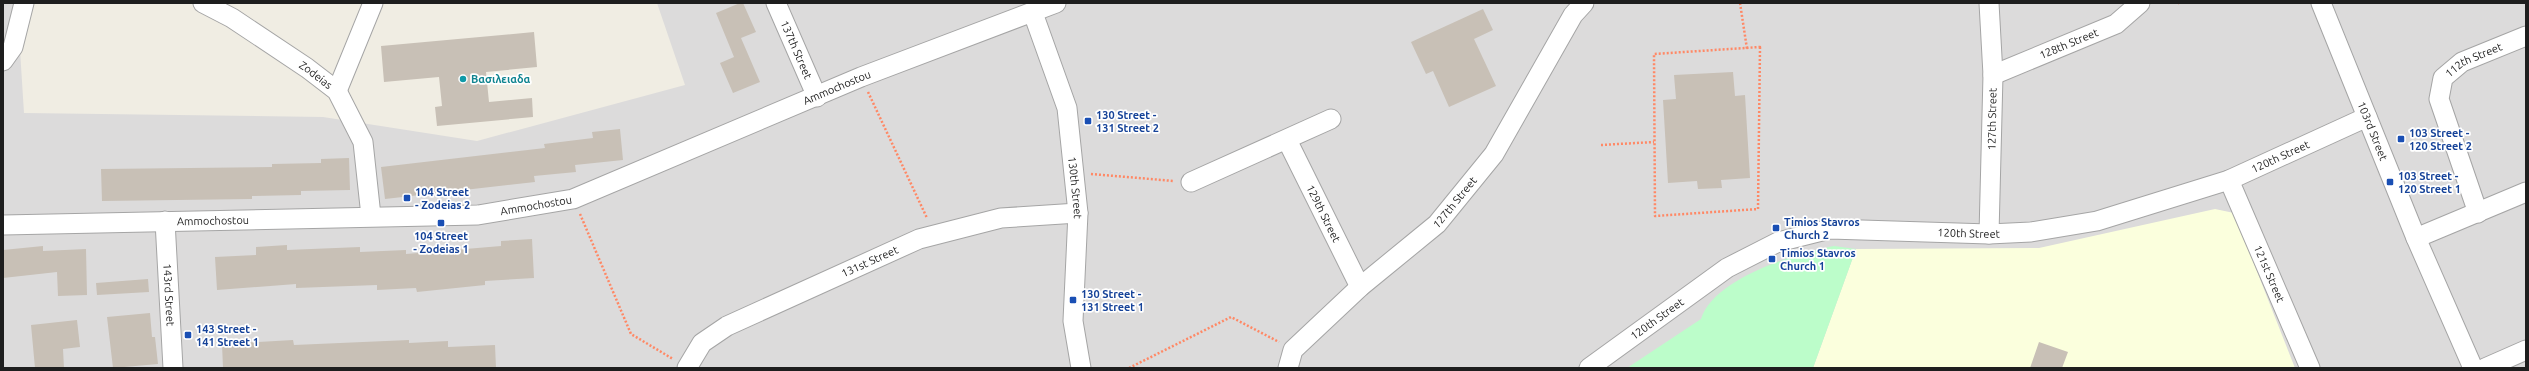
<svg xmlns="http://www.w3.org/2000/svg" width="2529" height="371" viewBox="0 0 2529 371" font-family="Ubuntu,sans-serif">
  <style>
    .residential { fill: #dcdbdb }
    .education { fill: #fbffdd }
    .park { fill: #bcfdca }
    .building { fill: #c8c0b6 }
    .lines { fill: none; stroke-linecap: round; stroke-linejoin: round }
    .minor-casing { stroke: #a5a5a5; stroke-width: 21 }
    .path { stroke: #ff8865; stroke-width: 2.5; stroke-dasharray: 2 2; stroke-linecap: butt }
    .minor { stroke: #fff; stroke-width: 19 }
    .culture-dot { fill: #0f9aa8; stroke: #fff; stroke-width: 1.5 }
    .transit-dot { fill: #1a4fb4; stroke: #fff; stroke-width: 1.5 }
    .labels { text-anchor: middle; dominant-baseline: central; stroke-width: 3.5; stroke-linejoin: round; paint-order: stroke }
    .street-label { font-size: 11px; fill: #1e1e1e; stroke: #fff }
    .culture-label { font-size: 11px; font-weight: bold; fill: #0d838f; stroke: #fff; text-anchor: start }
    .transit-label { font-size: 11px; font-weight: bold; fill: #164399; stroke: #fff; text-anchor: start }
  </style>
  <rect width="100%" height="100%" fill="#f0ede3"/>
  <path class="residential" d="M3,3H17L24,113L323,117L477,141L685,85L657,3H2526V368H3Z"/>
  <path class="education" d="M2215,209L2234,213L2295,368H1813L1856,249L2039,248Z"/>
  <path class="park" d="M1834,246L1856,249L1813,368H1627L1701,319C1714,278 1797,253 1834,246Z"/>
  <path class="building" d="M740,3H743L756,32L741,38L760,82L733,93L720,63L734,57L716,13Z
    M1483,9L1493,30L1474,39L1496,86L1449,107L1433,71L1426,74L1411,42Z
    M534,32L537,67L486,72L489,102L532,98L533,117L437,126L435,107L442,106L439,77L384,82L381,46Z
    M1733,72L1735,96L1745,95L1750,178L1721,180L1722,188L1698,189L1697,181L1668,183L1663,100L1676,99L1674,75Z
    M620,129L623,160L575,165L576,172L534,176L535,182L385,199L381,167L545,148L544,144L593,138L592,132Z
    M349,158L350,190L301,191V195L252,196V199L102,201L101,169L272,167V164L321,163V159Z
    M532,239L534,278L485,281V285L417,292L416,288L377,290V285L296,288V284L217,290L215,257L256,255V247L287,245V250L360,247V252L406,250V254L501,246V241Z
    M43,246V251L86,249L87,295L58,296L57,272L3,278V250Z
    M148,279L149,292L97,295L96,283Z
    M150,313L152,337H155L158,364L113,368L107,317Z
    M77,320L80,347L63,349L64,368H35L31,325Z
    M293,340L294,345L409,340V343L448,341V347L495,345L496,368H223L222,344Z
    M2039,342L2068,352L2062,368H2030Z"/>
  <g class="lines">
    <defs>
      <g id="minor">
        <path id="s1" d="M203,3L232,18L307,68L337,91L363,142L371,216"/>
        <path id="s2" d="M776,3L817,97"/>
        <path d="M1989,3L1993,75L1989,234"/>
        <path id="s3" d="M2321,3L2416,238L2473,368"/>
        <path id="s4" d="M1033,13L1067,108L1078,213L1073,321L1081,368"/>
        <path d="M3,61L13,47L24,3"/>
        <path id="s5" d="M1993,75L2116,24L2140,3"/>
        <path d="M337,91L373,3"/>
        <path id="s6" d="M1287,140L1360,287"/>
        <path id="s7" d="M2229,180L2310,368"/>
        <path d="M1191,182L1331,119"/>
        <path id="s8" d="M2478,213L2439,99L2443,78L2462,62L2526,36"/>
        <path id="s9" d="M165,221L173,368"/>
        <path id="s10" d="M3,225L478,215L573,199L861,77L1056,3"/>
        <path d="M2416,238L2526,192"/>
        <path id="s11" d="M687,368L702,343L727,326L919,239L1001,218L1078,213"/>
        <path id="s12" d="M1288,368L1293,350L1360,287L1437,224L1494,154L1573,15L1584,3"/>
        <path id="s13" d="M1589,368L1727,268L1778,242L1830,229L1989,234L2031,232L2097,221L2229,180L2367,117"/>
        <path d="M2485,368L2526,350"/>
      </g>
    </defs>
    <use href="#minor" class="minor-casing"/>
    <path class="path" d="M1740,3L1747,49
      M2178,3H2179
      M1760,47L1758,209L1655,216L1654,54Z
      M868,92L927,218
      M1601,145L1654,142
      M1091,174L1174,181
      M580,214L631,334L673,359
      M1129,368L1231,317L1279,342"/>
    <use href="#minor" class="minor"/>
  </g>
  <circle class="culture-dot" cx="463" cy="79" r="4"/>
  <g class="transit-dot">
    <rect x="1084" y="117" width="8" height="8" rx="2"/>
    <rect x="2397" y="135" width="8" height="8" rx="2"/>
    <rect x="2386" y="178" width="8" height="8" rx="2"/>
    <rect x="403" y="194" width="8" height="8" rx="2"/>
    <rect x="437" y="219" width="8" height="8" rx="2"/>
    <rect x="1772" y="224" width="8" height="8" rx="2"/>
    <rect x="1768" y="255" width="8" height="8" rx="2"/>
    <rect x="1069" y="296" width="8" height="8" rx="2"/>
    <rect x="184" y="331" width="8" height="8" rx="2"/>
  </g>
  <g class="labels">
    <g class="street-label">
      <text stroke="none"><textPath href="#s5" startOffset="82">128th Street</textPath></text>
      <text stroke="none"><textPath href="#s2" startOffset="51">137th Street</textPath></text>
      <text stroke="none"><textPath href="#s8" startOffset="178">112th Street</textPath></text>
      <text stroke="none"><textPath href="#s1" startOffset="134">Zodeias</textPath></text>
      <text stroke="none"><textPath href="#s10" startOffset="858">Ammochostou</textPath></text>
      <text transform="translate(1992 119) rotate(-89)">127th Street</text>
      <text stroke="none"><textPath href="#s3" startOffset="138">103rd Street</textPath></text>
      <text stroke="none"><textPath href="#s13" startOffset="744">120th Street</textPath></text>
      <text stroke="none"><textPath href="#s4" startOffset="181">130th Street</textPath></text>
      <text stroke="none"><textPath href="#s12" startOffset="238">127th Street</textPath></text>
      <text stroke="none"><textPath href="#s10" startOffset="534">Ammochostou</textPath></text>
      <text stroke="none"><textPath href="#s6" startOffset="82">129th Street</textPath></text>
      <text stroke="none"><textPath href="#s10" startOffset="210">Ammochostou</textPath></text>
      <text stroke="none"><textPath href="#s13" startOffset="420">120th Street</textPath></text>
      <text stroke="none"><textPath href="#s11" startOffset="216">131st Street</textPath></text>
      <text stroke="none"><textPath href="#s7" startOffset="102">121st Street</textPath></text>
      <text stroke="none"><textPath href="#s9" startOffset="74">143rd Street</textPath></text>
      <text stroke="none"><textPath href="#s13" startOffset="84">120th Street</textPath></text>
    </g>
    <g class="culture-label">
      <text x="471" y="79">Βασιλειαδα</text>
    </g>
    <g class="transit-label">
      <text x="1096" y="115">130 Street -<tspan x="1096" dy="13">131 Street 2</tspan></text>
      <text x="2409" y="133">103 Street -<tspan x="2409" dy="13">120 Street 2</tspan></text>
      <text x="2398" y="176">103 Street -<tspan x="2398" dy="13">120 Street 1</tspan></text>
      <text x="415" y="192">104 Street<tspan x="415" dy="13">- Zodeias 2</tspan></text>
      <text x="1784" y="222">Timios Stavros<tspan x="1784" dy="13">Church 2</tspan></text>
      <text x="441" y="236" text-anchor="middle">104 Street<tspan x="441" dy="13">- Zodeias 1</tspan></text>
      <text x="1780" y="253">Timios Stavros<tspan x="1780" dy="13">Church 1</tspan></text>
      <text x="1081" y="294">130 Street -<tspan x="1081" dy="13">131 Street 1</tspan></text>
      <text x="196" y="329">143 Street -<tspan x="196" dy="13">141 Street 1</tspan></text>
    </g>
  </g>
  <rect width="2529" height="371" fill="none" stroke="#1e1e1e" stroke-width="8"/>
</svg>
